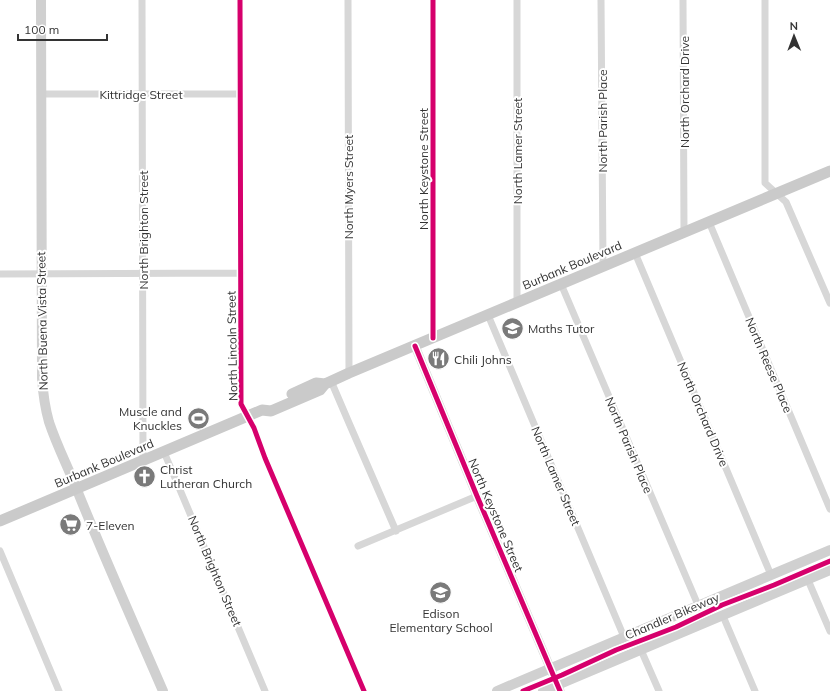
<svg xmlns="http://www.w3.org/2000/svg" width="830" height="691" viewBox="0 0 830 691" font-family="Mulish,sans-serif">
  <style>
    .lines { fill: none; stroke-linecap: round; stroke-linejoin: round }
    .minor { stroke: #d7d7d7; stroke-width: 7 }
    .tertiary { stroke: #d7d7d7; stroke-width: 9 }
    .secondary { stroke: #d0d0d0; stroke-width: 10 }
    .primary { stroke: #cacaca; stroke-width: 11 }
    .cycleway-casing { stroke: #fff; stroke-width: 8 }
    .cycleway { stroke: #d6006c; stroke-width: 5 }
    .labels { text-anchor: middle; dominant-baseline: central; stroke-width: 4; stroke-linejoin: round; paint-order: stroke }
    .street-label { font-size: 12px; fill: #333; stroke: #fff }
    .poi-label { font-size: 12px; fill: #333; stroke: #fff; text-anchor: start }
  </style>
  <rect width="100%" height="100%" fill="#fff"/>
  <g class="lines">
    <path class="minor" d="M142,0L143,460
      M240,0L241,404L254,428L265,458L364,691
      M348,0L349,373
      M433,0V338
      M517,0V302
      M601,0L603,266
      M683,0L684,232
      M765,0V183L786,202L830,303
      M41,94H240
      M709,222L830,509
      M635,253L771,575
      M0,274L241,273
      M561,284L698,605
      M488,315L624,637
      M331,381L349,423L396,531
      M164,452L265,691
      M358,546L477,496
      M0,551L59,691
      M808,580L830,631
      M723,616L755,691
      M641,650L659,691"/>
    <path class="tertiary" d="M415,346L477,496L560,691"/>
    <path class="secondary" d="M41,0L42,378C43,393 45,408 49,422C57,446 68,467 77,490C104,557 134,624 163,691
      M497,691L830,550
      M543,691L830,570"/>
    <path class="primary" d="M292,394L316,383L325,384
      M0,521L262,410L271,411L320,390L325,384L349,373L830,171"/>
    <defs>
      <path id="cycleway" d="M240,0L241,404L254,428L265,458L364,691
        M433,0V338
        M415,346L477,496L560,691
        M523,691L562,675L616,650L676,627L722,605L774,585L830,561"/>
    </defs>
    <use href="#cycleway" class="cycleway-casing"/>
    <use href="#cycleway" class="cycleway"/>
  </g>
  <defs>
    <symbol id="school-disc" viewBox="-11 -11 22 22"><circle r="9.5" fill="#7a7a7a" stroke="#fff"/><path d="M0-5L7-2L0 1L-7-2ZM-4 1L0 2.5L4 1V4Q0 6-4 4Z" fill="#fff"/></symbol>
    <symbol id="restaurant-disc" viewBox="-11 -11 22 22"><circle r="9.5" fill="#7a7a7a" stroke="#fff"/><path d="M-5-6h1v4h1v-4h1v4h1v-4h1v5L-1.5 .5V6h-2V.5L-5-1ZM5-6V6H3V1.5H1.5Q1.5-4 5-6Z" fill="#fff"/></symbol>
    <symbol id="stadium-disc" viewBox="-11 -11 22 22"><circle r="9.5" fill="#7a7a7a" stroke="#fff"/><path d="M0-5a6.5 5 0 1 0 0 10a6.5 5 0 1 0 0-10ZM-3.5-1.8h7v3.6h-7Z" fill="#fff"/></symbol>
    <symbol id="church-disc" viewBox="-11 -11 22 22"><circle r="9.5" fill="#7a7a7a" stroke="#fff"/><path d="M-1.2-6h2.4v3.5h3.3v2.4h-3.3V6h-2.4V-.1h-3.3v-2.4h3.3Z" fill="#fff"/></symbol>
    <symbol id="supermarket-disc" viewBox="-11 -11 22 22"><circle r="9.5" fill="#7a7a7a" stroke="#fff"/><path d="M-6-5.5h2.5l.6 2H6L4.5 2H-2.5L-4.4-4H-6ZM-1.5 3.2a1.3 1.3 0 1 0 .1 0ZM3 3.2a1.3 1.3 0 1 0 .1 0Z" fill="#fff"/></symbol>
  </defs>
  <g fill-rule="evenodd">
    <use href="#school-disc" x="500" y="316" width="25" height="25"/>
    <use href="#restaurant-disc" x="426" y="346" width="25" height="25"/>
    <use href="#stadium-disc" x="186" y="406" width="25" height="25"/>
    <use href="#church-disc" x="132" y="464" width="25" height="25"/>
    <use href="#supermarket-disc" x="58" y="512" width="25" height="25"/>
    <use href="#school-disc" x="428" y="580" width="25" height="25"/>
  </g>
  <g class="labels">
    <g class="street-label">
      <text transform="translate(684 92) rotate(-90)">North Orchard Drive</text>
      <text x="141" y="94">Kittridge Street</text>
      <text transform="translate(602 121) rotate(-90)">North Parish Place</text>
      <text transform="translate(517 151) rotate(-90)">North Lamer Street</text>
      <text transform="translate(423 169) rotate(-90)">North Keystone Street</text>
      <text transform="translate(348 187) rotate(-90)">North Myers Street</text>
      <text transform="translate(143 230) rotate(-90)">North Brighton Street</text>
      <text transform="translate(572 265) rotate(-23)">Burbank Boulevard</text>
      <text transform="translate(42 321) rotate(-91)">North Buena Vista Street</text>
      <text transform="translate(232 346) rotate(-91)">North Lincoln Street</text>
      <text transform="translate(769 365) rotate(67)">North Reese Place</text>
      <text transform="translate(703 414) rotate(67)">North Orchard Drive</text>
      <text transform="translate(629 445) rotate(67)">North Parish Place</text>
      <text transform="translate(104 463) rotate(-23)">Burbank Boulevard</text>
      <text transform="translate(556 476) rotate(67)">North Lamer Street</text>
      <text transform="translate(496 515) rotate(67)">North Keystone Street</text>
      <text transform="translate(215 571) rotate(67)">North Brighton Street</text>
      <text transform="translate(672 616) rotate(-23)">Chandler Bikeway</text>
    </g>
    <g class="poi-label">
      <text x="528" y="328">Maths Tutor</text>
      <text x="454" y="359">Chili Johns</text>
      <text x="182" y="411" text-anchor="end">Muscle and<tspan x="182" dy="14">Knuckles</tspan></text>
      <text x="160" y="469">Christ<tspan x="160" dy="14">Lutheran Church</tspan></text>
      <text x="86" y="525">7-Eleven</text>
      <text x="441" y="613" text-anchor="middle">Edison<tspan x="441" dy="14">Elementary School</tspan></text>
    </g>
  </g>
  <g transform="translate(794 36) rotate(359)" stroke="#ffffff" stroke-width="3" paint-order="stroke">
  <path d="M0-3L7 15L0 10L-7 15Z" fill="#333333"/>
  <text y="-6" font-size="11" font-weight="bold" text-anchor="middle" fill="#333333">N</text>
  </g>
  <path d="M18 34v6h89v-6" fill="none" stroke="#333333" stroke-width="2"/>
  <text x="24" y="34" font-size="12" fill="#333333" stroke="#ffffff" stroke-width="3" paint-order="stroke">100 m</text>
</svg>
